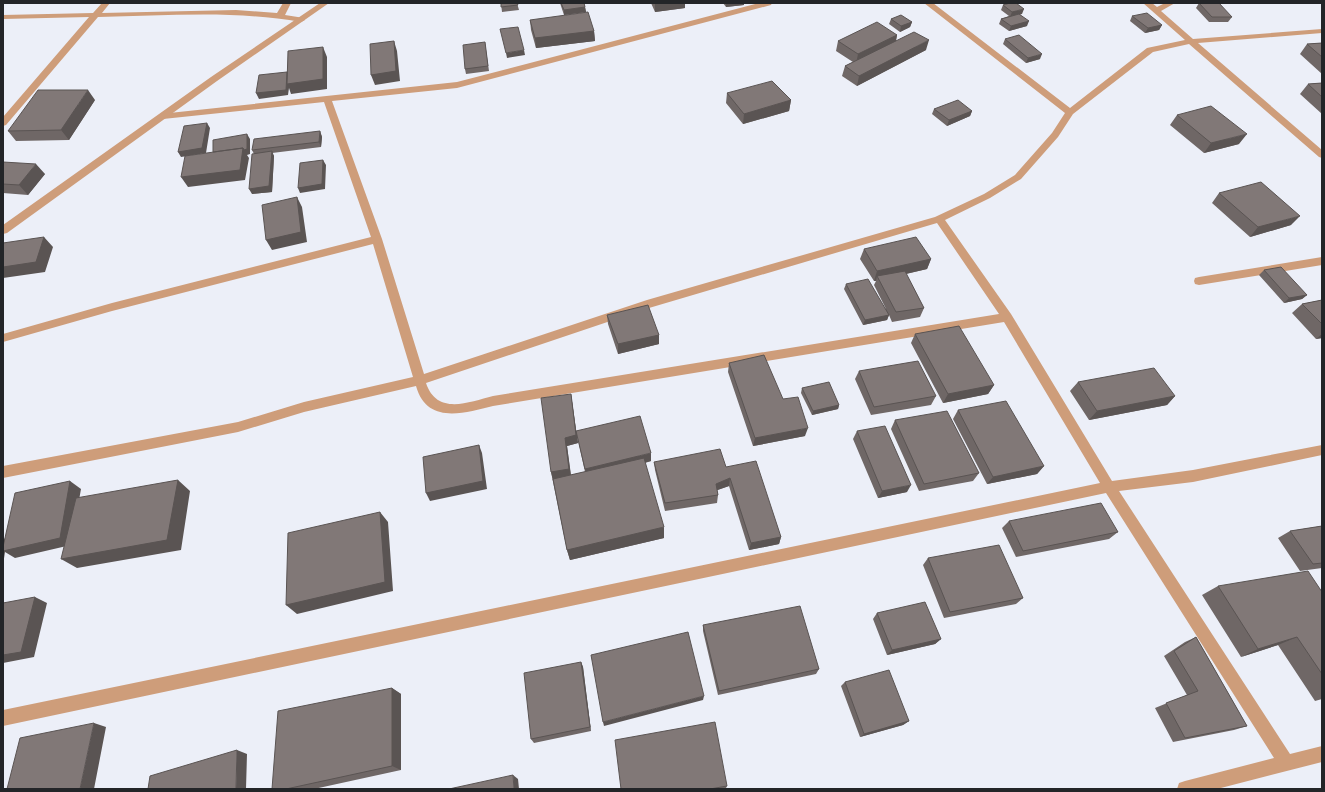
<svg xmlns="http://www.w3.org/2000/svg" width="1325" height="792" viewBox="0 0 1325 792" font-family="Lora,serif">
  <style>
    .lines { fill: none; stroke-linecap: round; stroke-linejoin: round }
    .minor { fill: #ce9d7a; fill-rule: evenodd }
    .tertiary { fill: #ce9d7a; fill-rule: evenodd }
    .wall { fill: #6f6766; fill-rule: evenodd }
    .shaded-wall { fill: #5a5453 }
    .building { fill: #817877; stroke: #5a5453 }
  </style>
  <rect width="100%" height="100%" fill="#eceff8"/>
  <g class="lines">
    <path class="minor" d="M102,3H110L102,13L236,10L277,13L283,3H291L285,15L304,18L305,20L301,22C234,10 165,16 98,17L6,125L3,126V117L89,17L3,19V15L93,13Z
      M759,3H772L771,5L457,88L332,101L382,239L424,374L647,300L935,217L984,194L1015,175L1052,133L1065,113L924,3H933L1070,108L1147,48L1185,40L1143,3H1152L1157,7L1165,3H1175L1161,11L1193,39L1322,29V33L1198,43L1322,150V158L1319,157L1189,44L1153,52L1073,114L1058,137L1021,179L990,198L945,220L1011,314L1112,481L1193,470L1322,445V455L1193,482L1119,491L1290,754L1322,746V762L1217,789H1177L1179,783L1185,781L1274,758L1106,493L3,726V710L1100,483L1004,322L493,406C464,413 427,425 416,386L304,412L238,432L3,478V466L238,422L304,402L413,377L373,244L112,311L3,342V334L112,303L371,237L324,102L163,119L160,118L159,116L160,114L457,82ZM937,223L999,314L493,396C469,402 437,416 426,383L649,308Z
      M1322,257V265L1199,285L1195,284L1194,281L1195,278L1199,277Z"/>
    <path class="tertiary" d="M320,3H329L217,81L7,233L3,234V225L211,77Z"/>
  </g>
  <path class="wall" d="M501,3H517L519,10L502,12Z
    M560,3H584L585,7L586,12L564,15Z
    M651,3H685V8L655,12Z
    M723,3H744V5L726,7Z
    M1199,3L1232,17L1228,22H1209L1196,8Z
    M1003,5L1022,14H1020L1027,26L1009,31L999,24L1001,19L1009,16L1001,10Z
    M1132,16L1162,25L1159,30L1145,33L1130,21Z
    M891,19L912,22L910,27L900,32L889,24Z
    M530,20L594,31L595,41L536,48L531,30Z
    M897,35L896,41L926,50L857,86L842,76L845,66L853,62L836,51L838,41Z
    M1005,39L1040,59L1026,63L1003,44Z
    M485,42L489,71L466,74L465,69Z
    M1322,43V74L1300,54L1307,44Z
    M1322,83V114L1300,94L1308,84Z
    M727,93L791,100L789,111L743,124L726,103Z
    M95,100L69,140L16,141L8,131Z
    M934,109L972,111L970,116L947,126L932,114Z
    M1177,115L1239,144L1204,153L1170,125Z
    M320,131L322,137L321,147L272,153L274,156L272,192L252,194L254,154L252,150Z
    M3,162L45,174L28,195L3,193Z
    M1219,193L1291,225L1250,237L1212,203Z
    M864,249L931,259L927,269L906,274L924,308L920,317L892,322L889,315L887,320L863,325L844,289L846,284L886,309L874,285L876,281H874L860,259Z
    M1264,270L1307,295L1302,299L1284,303L1259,275Z
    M1322,300V338L1316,339L1292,313L1302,304Z
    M607,315L659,335V344L618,354L608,324Z
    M915,334L994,385L988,394L943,403L911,343Z
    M729,363L783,399L805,436L753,446L728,372Z
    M859,371L936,396L931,405L871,415L855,379Z
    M1078,382L1175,396L1167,405L1089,420L1070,391Z
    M802,388L839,405L838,409L812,415L801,393Z
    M571,394L576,431L651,461L645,463L664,538L570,560L567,550L551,472ZM577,435L585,472L571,475L567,446L578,443Z
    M958,410L1044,466L1037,474L987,484L953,419Z
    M895,420L979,473L973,481L919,491L891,429Z
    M857,431L907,492L878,498L853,439Z
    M654,462L726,467L781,537L779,544L749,550L729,486L717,490L718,495L717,503L665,511L655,470Z
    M1009,521L1118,532L1109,539L1016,557L1002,528Z
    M1322,526V568L1300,571L1278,538L1290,531Z
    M928,558L1023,598L1016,604L944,618L923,565Z
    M1218,586L1322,592V699L1315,701L1278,645L1241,657L1202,595Z
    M877,613L941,639L935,644L887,655L873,619Z
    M703,625L819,669L816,674L718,695L703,631Z
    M1196,637L1247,726L1234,730L1173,742L1155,708L1187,695L1164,656L1185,642Z
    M581,662L583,667L591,731L534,743L531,739Z
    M845,682L909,721L903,725L860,737L841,686Z
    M392,688L401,694V770L314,789H272Z
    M727,786L726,788L722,789H621Z"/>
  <path class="shaded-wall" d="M655,3H685V8L655,12Z
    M726,3H744V5L726,7Z
    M585,7L586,12L564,15V10Z
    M1024,9L1022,14L1010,17L1012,12Z
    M1029,21L1027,26L1009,31L1011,26Z
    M912,22L910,27L900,32L901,26Z
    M1162,25L1159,30L1145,33L1148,28Z
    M594,31L595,41L536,48L535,38Z
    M897,35L895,45L856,64L858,54Z
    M929,40L926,50L857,86L859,76Z
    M394,41L397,51L400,81L375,85L371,75Z
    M323,47L327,57V89L291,94L289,88L288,95L259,99L256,93Z
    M524,50L525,55L507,58L506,53Z
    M1042,54L1040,59L1026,63L1028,58Z
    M88,90L95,100L69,140L61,130Z
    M791,100L789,111L743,124L744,114Z
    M972,111L970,116L947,126L949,120Z
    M207,123L210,128L206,153L181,157L178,152Z
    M320,131L322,137L321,147L319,142Z
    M247,134L250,139V154L247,155L249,158L245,180L188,187L181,177L216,161Z
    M1247,134L1239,144L1204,153L1211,143Z
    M272,151L274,156L272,192L252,194L249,189Z
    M323,160L326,165L325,189L300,193L298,188Z
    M36,164L45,174L28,195L19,185Z
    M297,197L302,207L307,242L272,250L266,240Z
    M1300,216L1291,225L1250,237L1258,227Z
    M44,237L53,247L45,272L3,278V267Z
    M931,259L927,269L879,280L877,276L876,281H874L877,271Z
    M1307,295L1302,299L1284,303L1289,298Z
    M889,315L887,320L863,325L865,320Z
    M1322,334V338L1316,339Z
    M659,335V344L618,354V344Z
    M994,385L988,394L943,403L948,394Z
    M571,394L578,443L567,446L571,477L553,480L551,472L565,438Z
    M1175,396L1167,405L1089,420L1097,411Z
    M839,405L838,409L812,415L813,411Z
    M808,428L805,436L753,446L755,438Z
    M479,445L482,453L487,489L430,501L426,493Z
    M651,453V461L587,477L585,469Z
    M1044,466L1037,474L987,484L993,477Z
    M730,478L729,486L715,491L716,484Z
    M178,480L190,491L181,550L77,568L61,559Z
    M70,481L81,489L71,545L15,558L5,552L3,565V538L7,540Z
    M911,485L907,492L878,498L882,491Z
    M380,512L388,522L393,591L297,614L286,605Z
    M664,527V538L570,560L567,550Z
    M781,537L779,544L749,550L751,543Z
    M35,597L47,603L34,657L3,663V655Z
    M1297,637L1278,645L1241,657L1258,649Z
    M941,639L935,644L887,655L892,650Z
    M581,662L583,667L591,731L590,727Z
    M392,688L401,694V770L392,766Z
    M704,696L703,700L604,726L603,722Z
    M909,721L903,725L860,737L864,734Z
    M94,723L106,727L94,789H80Z
    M237,750L247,754L246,789H236Z
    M513,775L518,779L519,789H514Z"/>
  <path class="building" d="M501,3H517L518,5L501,7Z
    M561,3H584L585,7L564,10Z
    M1010,3H1016L1024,9L1012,12L1003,5Z
    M1199,3H1219L1232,17H1212Z
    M588,12L594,31L535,38L530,20Z
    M1147,13L1162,25L1148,28L1132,16Z
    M1019,14L1029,21L1011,26L1001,19Z
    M901,15L912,22L901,26L891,19Z
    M877,22L897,35L858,54L838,41Z
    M518,27L524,50L506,53L500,29Z
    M914,32L929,40L859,76L845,66Z
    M1019,35L1042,54L1028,58L1005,39Z
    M394,41L396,71L371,75L370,44Z
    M485,42L488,66L465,69L463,45Z
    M1322,43V57L1307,44Z
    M323,47V79L287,84L288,51Z
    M287,72L286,90L256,93L259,75Z
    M772,81L791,100L744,114L727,93Z
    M1322,83V97L1308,84Z
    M38,90H88L61,130L8,131Z
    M958,100L972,111L949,120L934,109Z
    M1211,106L1247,134L1211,143L1177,115Z
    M207,123L202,148L178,152L184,126Z
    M320,131L319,142L252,150L254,139Z
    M247,134V149L244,150L243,148L213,152V140Z
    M243,148L240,170L181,177L185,156Z
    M272,151L269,186L249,189L252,154Z
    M323,160L322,184L298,188L300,163Z
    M3,162L36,164L19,185L3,184Z
    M1261,182L1300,216L1258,227L1219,193Z
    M297,197L301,232L266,240L262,205Z
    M44,237L36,262L3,267V243Z
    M916,237L931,259L877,271L864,249Z
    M1281,267L1307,295L1289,298L1264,270Z
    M905,271L924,308L896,312L877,276Z
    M868,279L889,315L865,320L846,284Z
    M1322,300V324L1302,304Z
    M648,305L659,335L618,344L607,315Z
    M959,326L994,385L948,394L915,334Z
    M764,355L783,399L798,397L808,428L755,438L729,363Z
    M918,361L936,396L874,407L859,371Z
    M1154,368L1175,396L1097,411L1078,382Z
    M829,382L839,405L813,411L802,388Z
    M571,394L576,435L565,438L569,469L551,472L541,398Z
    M1006,401L1044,466L993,477L958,410Z
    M947,411L979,473L924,484L895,420Z
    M640,416L651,453L585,469L576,431Z
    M885,426L911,485L882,491L857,431Z
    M479,445L483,481L426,493L423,457Z
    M720,449L726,467L756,461L781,537L751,543L730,478L716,484L718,495L665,503L654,462Z
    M644,458L664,527L567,550L553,479Z
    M178,480L167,540L61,559L76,498Z
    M70,481L60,538L3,551V547L15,493Z
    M1101,503L1118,532L1023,551L1009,521Z
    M380,512L385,582L286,605L288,533Z
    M1322,526V563L1313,564L1290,531Z
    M999,545L1023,598L950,612L928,558Z
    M1308,571L1322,592V674L1297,637L1258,649L1218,586Z
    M35,597L21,652L3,655V603Z
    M925,602L941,639L892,650L877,613Z
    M800,606L819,669L719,691L703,625Z
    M688,632L704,696L603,722L591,655Z
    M1196,637L1247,726L1185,738L1166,703L1198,691L1174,651Z
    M581,662L590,727L531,739L524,673Z
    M889,670L909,721L864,734L845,682Z
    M392,688V766L286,789H272L278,711Z
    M715,722L727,786L710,789H621L615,740Z
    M94,723L80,789H7L20,738Z
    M237,750L236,789H148L150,776Z
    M513,775L514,789H449Z"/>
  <rect width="1325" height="792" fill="none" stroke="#232528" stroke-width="8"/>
</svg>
